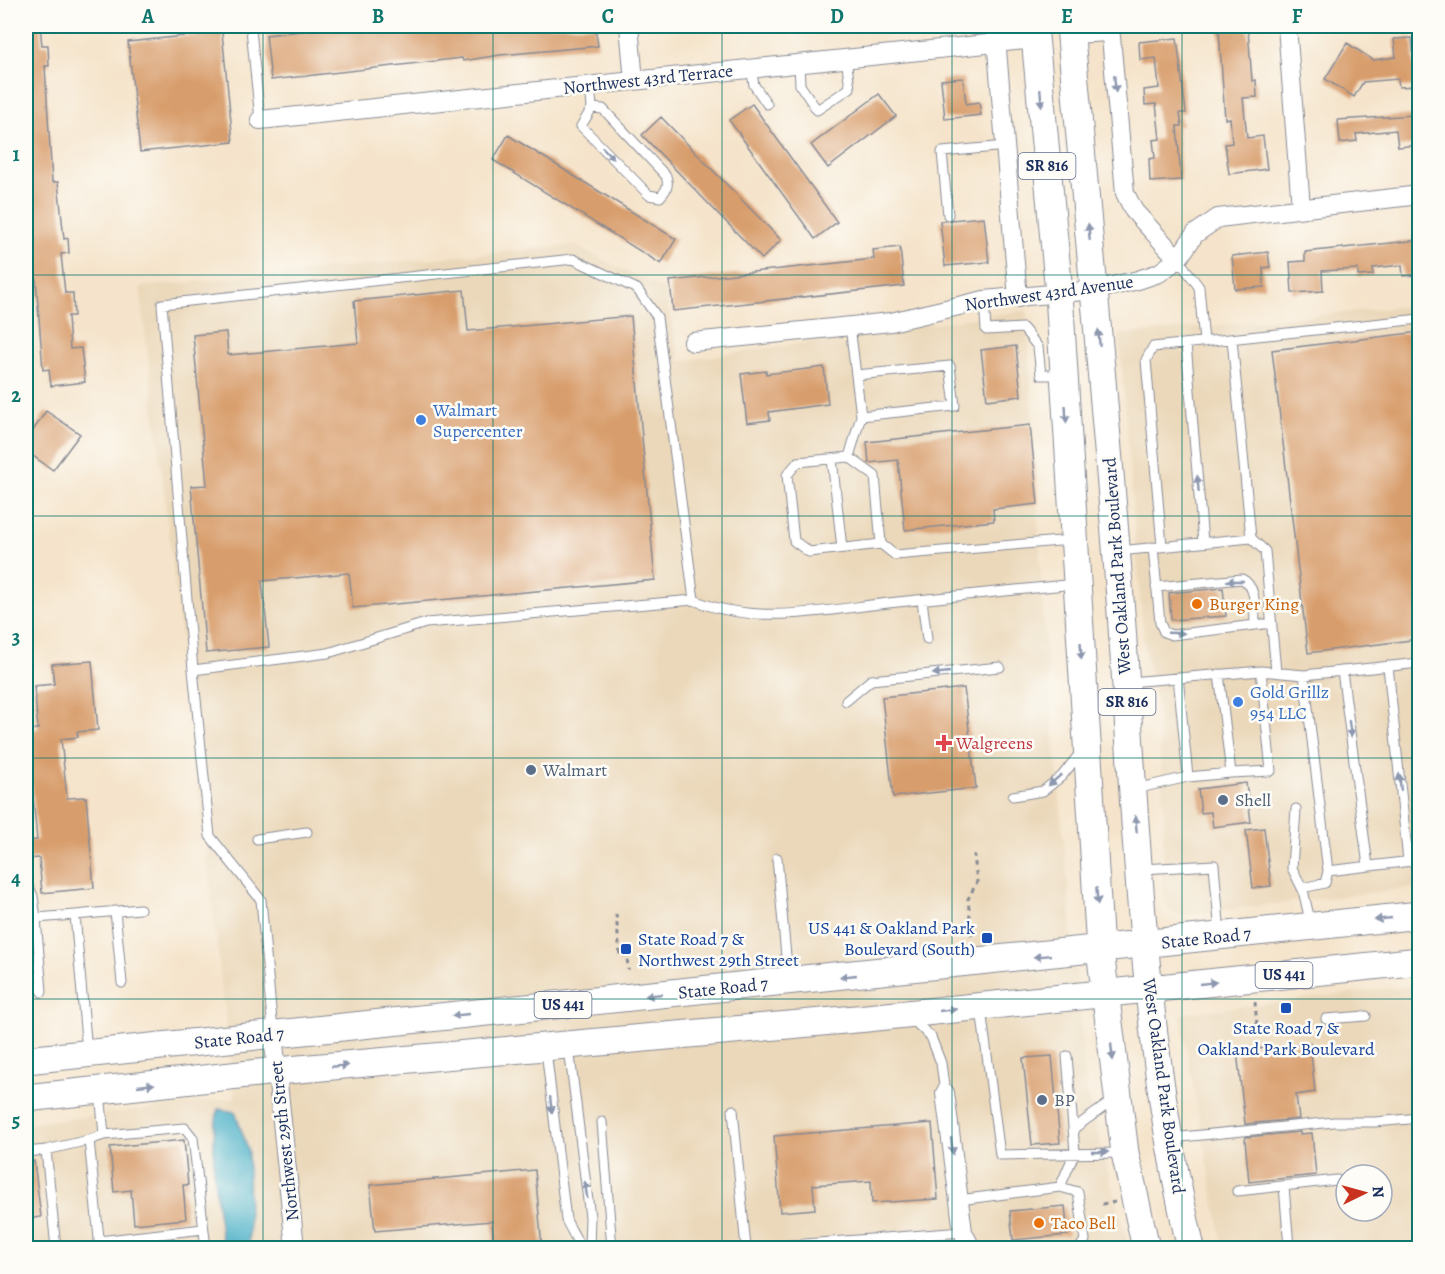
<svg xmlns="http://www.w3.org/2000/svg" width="1445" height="1274" viewBox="0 0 1445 1274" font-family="Alegreya,serif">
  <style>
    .built { fill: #ebd8ba; fill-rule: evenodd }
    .water { fill: #47afc6; stroke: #316f92; stroke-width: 1.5 }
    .building { fill: #d89d6c }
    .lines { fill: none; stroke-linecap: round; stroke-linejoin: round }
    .lane-casing { stroke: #888a94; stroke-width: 11 }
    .street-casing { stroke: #888a94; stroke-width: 20 }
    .primary-casing { stroke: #888a94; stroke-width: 29 }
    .path { stroke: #888a94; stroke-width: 3; stroke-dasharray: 4.5 4.5; stroke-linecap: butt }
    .lane { stroke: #fff; stroke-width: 9 }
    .street { stroke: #fff; stroke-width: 18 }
    .primary { stroke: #fff; stroke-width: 27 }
    .oneway { fill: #8d97ae }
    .grid { fill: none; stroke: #0f766e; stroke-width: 1.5; stroke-opacity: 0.55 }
    .shop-dot { fill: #3f7fe0; stroke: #fdfcf7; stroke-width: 2 }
    .food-dot { fill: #e8710a; stroke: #fdfcf7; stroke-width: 2 }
    .health-dot { fill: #e0444e; stroke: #fdfcf7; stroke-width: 2 }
    .service-dot { fill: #5c6f8a; stroke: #fdfcf7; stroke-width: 2 }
    .transit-dot { fill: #1a4fb4; stroke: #fdfcf7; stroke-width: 2 }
    .labels { text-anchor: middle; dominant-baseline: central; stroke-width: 5; stroke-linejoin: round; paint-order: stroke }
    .shield { fill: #fdfcf7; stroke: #5f6c8c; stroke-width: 1.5 }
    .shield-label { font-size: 16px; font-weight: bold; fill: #1b2f5e }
    .street-label { font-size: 18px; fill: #1b2f5e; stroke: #fdfcf7 }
    .shop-label { font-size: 18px; fill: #366cbe; stroke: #fdfcf7; text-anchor: start }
    .food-label { font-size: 18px; fill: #c56008; stroke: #fdfcf7; text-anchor: start }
    .health-label { font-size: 18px; fill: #be3a42; stroke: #fdfcf7; text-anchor: start }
    .service-label { font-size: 18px; fill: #4e5e75; stroke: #fdfcf7; text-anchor: start }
    .transit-label { font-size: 18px; fill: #164399; stroke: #fdfcf7; text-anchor: end }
    .neatline { fill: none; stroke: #0f766e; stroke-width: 2 }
    .grid-label { font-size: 20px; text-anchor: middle; font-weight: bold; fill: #0f766e }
  </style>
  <rect width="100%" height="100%" fill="#fdfcf7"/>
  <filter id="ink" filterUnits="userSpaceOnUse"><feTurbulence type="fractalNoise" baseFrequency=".0167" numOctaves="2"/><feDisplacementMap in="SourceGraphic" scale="12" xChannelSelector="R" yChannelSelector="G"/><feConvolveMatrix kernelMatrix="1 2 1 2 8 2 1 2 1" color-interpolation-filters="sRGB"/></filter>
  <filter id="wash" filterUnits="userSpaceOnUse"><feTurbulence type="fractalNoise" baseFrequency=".008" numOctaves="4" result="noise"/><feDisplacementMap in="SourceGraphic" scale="24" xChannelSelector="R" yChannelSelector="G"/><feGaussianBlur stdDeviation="1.35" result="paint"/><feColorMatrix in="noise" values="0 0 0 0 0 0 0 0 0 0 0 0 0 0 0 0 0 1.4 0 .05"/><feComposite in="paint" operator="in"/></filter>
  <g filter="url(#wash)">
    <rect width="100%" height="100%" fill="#f5e4cb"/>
    <path class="built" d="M573,245L665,290L680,361L1027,310L1043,616L1087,1094L1129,1248H26V1124L235,1098L140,287Z
      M1419,305V887L1180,915L1169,909L1162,897L1164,820L1158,710L1144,644L1119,335Z
      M1419,985V1248H1223L1180,1014ZM1346,1175H1382V1211H1346Z"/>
    <path class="water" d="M218,1109L235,1112L248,1150L249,1248H223C217,1202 208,1155 218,1109Z"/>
    <g id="blocks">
      <path class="building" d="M26,26H40L42,45H48L49,66H45L52,182H58L64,239L68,238L69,253L61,254L65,293H73L74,316H68L70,349L81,348L85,382L51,386L49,369L43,370L33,241H35L27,170L26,171Z
        M345,26H595L598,46L500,55L463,61L462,58L271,80L266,35Z
        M1248,29L1252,81L1256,80L1257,97L1243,98L1247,138L1263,136L1267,169L1229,174L1225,144L1232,143L1230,118L1225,119L1219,31Z
        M222,32L233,142L140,152L128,42Z
        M1177,38L1186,113H1180L1182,126H1177L1181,180L1150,182L1149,159L1155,158L1153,140L1160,139L1156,104L1145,105L1144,90L1159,88L1156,58L1140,60L1139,42Z
        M1412,38L1416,86L1399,87L1398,79L1363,82L1354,97L1325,79L1347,43L1373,60L1396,57L1394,39Z
        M963,78L966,104L979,102L981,115L945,119L941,80Z
        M879,94L896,116L828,168L811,145Z
        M752,104L837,222L815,239L729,120Z
        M1415,115V122H1419V145L1398,147L1396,130L1356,134L1357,141L1340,143L1338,120Z
        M661,117L781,240L762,259L642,135Z
        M508,135L676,239L661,264L493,160Z
        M984,217L989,262L945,266L940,221Z
        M1419,240V275L1403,276L1402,265L1373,268V275L1358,276V269L1322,271L1323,291L1292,293L1290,262L1305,261V252Z
        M900,247L904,286L673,311L670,281L874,259L873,250Z
        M1268,252L1270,267L1263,268L1264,287L1235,289L1232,256Z
        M464,290L468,331L631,316L655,580L353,608L349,573L262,581L269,647L206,653L191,486L207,485L193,335L226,332L228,355L358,343L354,301Z
        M1419,332V639L1308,653L1272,350Z
        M1016,346L1021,396L987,400L981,350Z
        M824,367L828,404L769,412L770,420L747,423L741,374L766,371V374Z
        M46,411L80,434L53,470L26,451V441Z
        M1030,425L1038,504L993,509L994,521L905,530L898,460L869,463L867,442Z
        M1223,588L1226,616L1171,620L1169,593Z
        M92,661L98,730L77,732L78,737L61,739L67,798L86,797L94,888L42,893L39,858L26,859V841L37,840L32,785H29L26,747V730L38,729L34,686L54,684L52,664Z
        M964,688L976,788L893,797L882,697Z
        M1246,783L1251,822L1213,827L1211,812L1201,813L1198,789Z
        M1264,828L1271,886L1253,888L1246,830Z
        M1310,1043L1315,1092L1296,1095L1299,1119L1245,1124L1237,1051Z
        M1052,1056L1060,1143L1032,1145L1023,1058Z
        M932,1123L938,1199L872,1203L871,1181L813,1185L815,1209L780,1212L774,1136Z
        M1300,1132V1134L1312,1133L1316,1175L1249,1182L1245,1140L1246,1137Z
        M184,1140L188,1185H183L186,1219L134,1224L131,1190L114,1192L110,1147Z
        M34,1161L41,1217L26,1219V1162Z
        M535,1170L542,1248H494L492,1221L375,1231L370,1185Z
        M1065,1206L1068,1235L1013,1240L1010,1211Z"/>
    </g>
  </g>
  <g filter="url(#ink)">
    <use href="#blocks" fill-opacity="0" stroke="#888a94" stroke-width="1.5"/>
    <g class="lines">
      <defs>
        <path id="lane" d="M251,29L260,120
          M799,63L800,85L817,110L850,88L846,58
          M751,68L754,85L767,104
          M590,85L592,108L581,126L649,195L660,197C667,190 669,185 666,176L603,109L592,108
          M948,215L942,152L1006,146
          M1178,259L1199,287L1204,342
          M984,300L986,330L1023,328L1038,347L1041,375H1063
          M850,326L861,416L955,406L950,366L856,375
          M1232,339L1251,538
          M1186,344L1203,542
          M849,457L875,476L881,544L809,552L794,541L787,475L798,462L849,457L861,416
          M832,459L842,548
          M881,544L895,555L1072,540
          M1162,546L1146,360L1153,347L1420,319
          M1153,547L1160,623L1164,632L1172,635L1272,623
          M1119,551L1251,538L1265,551L1276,672
          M1156,587L1242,579C1258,587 1254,610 1255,625
          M694,600C754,626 826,610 888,603C951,597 1013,590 1075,584
          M922,600L927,639
          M1388,666L1408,861
          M193,670L328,653L426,623L694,600L657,317L637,289L573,259L162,304L193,670L210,836L261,900L273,1031
          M1342,671L1368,866
          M1304,675L1328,871L1420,860
          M1129,682L1261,671L1304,675L1420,663
          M846,701L871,680L1000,667
          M1231,773L1271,771L1261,671
          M1188,777L1231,773L1219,674
          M1135,789L1188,777L1178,677
          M1013,796L1043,791L1062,776L1081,752
          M1296,809L1292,868L1303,890L1311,925
          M257,839L307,832
          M777,858L788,978
          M1142,869L1214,865L1220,934
          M26,882L33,896L36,918
          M1302,888L1325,883L1328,871
          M115,911L122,983
          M42,992L36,918L75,915
          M981,1009L1000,1155L1123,1153
          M911,1018L931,1037L941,1063L945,1093
          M1326,1019L1366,1016
          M569,1048L590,1217L589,1248
          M546,1050L566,1220L581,1248
          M87,1051L75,915L140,909
          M1067,1056L1075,1152L1060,1187L1078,1192L1085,1240L1080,1248
          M100,1092L104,1135
          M733,1110L746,1248
          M602,1122L612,1248
          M1073,1129L1115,1099
          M1171,1138L1334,1122H1375L1420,1118
          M46,1150L89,1140
          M26,1152L46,1150L56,1248
          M1284,1186L1289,1247
          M1237,1191L1337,1180
          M959,1200L1060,1187
          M99,1241L203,1229
          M100,1248L89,1140L104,1135L185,1128L193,1138L206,1248
          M753,1248L963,1232"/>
        <path id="street" d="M629,26L634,81
          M995,26L1018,298
          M1110,26L1125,193L1134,211L1178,259
          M1287,26L1301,208
          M1071,34L1110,32
          M260,120L1035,39
          M693,342L891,322L984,300L1095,290L1138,280L1159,273L1178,259L1195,234L1218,218L1420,195
          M273,1034L295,1248
          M945,1093L963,1232L971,1248"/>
        <path id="primary" d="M1034,26L1059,293L1100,950L1125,1153L1146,1248
          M1070,26C1088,231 1109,436 1123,641C1137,844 1144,1050 1191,1248
          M26,1060L1420,915
          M26,1098L277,1071L867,1018L1420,961"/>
      </defs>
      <use href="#lane" class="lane-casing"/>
      <use href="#street" class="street-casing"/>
      <use href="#primary" class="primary-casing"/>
      <path class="path" d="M616,914L620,956L627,955L628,970
        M972,936L968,899L977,882L974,854
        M1255,1002L1257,1026
        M1102,1204L1115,1202"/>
      <use href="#lane" class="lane"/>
      <use href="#street" class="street"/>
      <use href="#primary" class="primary"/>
    </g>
    <defs><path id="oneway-solid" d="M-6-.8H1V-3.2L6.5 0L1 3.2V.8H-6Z" transform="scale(1.5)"/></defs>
    <g class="oneway">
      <use href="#oneway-solid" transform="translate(1115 84) rotate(85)"/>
      <use href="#oneway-solid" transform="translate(1041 98) rotate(85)"/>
      <use href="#oneway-solid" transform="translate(608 153) rotate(46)"/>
      <use href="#oneway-solid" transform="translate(1089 232) rotate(-95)"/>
      <use href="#oneway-solid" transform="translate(1099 338) rotate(-95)"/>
      <use href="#oneway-solid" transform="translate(1066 414) rotate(87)"/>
      <use href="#oneway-solid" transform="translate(1198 484) rotate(-95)"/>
      <use href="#oneway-solid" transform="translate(1235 581) rotate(-180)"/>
      <use href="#oneway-solid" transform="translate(1176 633) rotate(2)"/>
      <use href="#oneway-solid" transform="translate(1081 651) rotate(87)"/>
      <use href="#oneway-solid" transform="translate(941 673) rotate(174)"/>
      <use href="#oneway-solid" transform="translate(1350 729) rotate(82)"/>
      <use href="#oneway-solid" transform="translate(1055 780) rotate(139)"/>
      <use href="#oneway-solid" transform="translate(1400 782) rotate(-96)"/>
      <use href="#oneway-solid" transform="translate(1136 824) rotate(-95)"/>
      <use href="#oneway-solid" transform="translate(1097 896) rotate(86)"/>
      <use href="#oneway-solid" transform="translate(1383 919) rotate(174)"/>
      <use href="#oneway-solid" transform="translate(1042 956) rotate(174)"/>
      <use href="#oneway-solid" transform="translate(848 976) rotate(174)"/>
      <use href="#oneway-solid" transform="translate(1208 983) rotate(-6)"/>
      <use href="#oneway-solid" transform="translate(654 995) rotate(174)"/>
      <use href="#oneway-solid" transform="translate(948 1010) rotate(-6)"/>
      <use href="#oneway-solid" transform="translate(460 1015) rotate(174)"/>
      <use href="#oneway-solid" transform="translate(1112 1052) rotate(83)"/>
      <use href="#oneway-solid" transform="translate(340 1066) rotate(-5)"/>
      <use href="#oneway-solid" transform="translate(146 1085) rotate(-6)"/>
      <use href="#oneway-solid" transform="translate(551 1105) rotate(84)"/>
      <use href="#oneway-solid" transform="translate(952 1146) rotate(83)"/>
      <use href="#oneway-solid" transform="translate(1100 1152)"/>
      <use href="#oneway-solid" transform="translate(586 1190) rotate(-98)"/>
    </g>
  </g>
  <path class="grid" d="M263,26V1248M493,26V1248M722,26V1248M952,26V1248M1182,26V1248M26,275H1420M26,516H1420M26,758H1420M26,999H1420"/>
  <g class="shop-dot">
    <circle cx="421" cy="420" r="6"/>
    <circle cx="1238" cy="702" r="6"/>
  </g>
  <g class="food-dot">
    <circle cx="1197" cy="604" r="6"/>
    <circle cx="1039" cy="1223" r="6"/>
  </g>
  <path class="health-dot" d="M941 734h6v6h6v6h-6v6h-6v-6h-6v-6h6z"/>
  <g class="service-dot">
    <circle cx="531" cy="770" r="6"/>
    <circle cx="1223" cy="800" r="6"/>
    <circle cx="1042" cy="1100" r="6"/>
  </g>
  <g class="transit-dot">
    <rect x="981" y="932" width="12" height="12" rx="3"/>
    <rect x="620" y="943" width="12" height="12" rx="3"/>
    <rect x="1280" y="1002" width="12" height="12" rx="3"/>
  </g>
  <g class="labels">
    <g class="shield">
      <rect x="1018.5" y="153" width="57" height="26" rx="4.5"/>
      <rect x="1098.5" y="689" width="57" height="26" rx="4.5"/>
      <rect x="1255.5" y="962" width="57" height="26" rx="4.5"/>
      <rect x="534.5" y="992" width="57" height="26" rx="4.5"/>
    </g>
    <g class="shield-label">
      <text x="1047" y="166">SR 816</text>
      <text x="1127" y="702">SR 816</text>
      <text x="1284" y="975">US 441</text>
      <text x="563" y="1005">US 441</text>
    </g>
    <g class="street-label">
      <text transform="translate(648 79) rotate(-6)">Northwest 43rd Terrace</text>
      <text transform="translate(1049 293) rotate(-8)">Northwest 43rd Avenue</text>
      <text transform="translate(1117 566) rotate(-94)">West Oakland Park Boulevard</text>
      <text transform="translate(1206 938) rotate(-6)">State Road 7</text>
      <text transform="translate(723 988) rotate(-6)">State Road 7</text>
      <text transform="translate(239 1038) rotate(-6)">State Road 7</text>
      <text transform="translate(1164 1086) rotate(82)">West Oakland Park Boulevard</text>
      <text transform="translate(284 1141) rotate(-96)">Northwest 29th Street</text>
    </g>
    <g class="shop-label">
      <text x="433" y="410">Walmart<tspan x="433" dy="21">Supercenter</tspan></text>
      <text x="1250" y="692">Gold Grillz<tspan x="1250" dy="21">954 LLC</tspan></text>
    </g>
    <g class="food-label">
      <text x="1209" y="604">Burger King</text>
      <text x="1051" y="1223">Taco Bell</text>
    </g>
    <g class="health-label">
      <text x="956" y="743">Walgreens</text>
    </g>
    <g class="service-label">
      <text x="543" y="770">Walmart</text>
      <text x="1235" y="800">Shell</text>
      <text x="1054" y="1100">BP</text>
    </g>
    <g class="transit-label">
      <text x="975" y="928">US 441 &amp; Oakland Park<tspan x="975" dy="21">Boulevard (South)</tspan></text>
      <text x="638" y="939" text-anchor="start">State Road 7 &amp;<tspan x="638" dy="21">Northwest 29th Street</tspan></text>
      <text x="1286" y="1028" text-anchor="middle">State Road 7 &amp;<tspan x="1286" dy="21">Oakland Park Boulevard</tspan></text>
    </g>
  </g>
  <rect width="1445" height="1274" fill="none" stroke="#fdfcf7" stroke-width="66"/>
  <g transform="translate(1364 1193) rotate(85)"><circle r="28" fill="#fdfcf7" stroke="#a3aaba" stroke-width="1.5"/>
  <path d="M0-4.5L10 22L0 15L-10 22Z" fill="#c8321e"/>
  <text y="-9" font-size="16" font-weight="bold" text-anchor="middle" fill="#1b2f5e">N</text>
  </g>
  <rect x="33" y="33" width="1379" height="1208" class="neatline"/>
  <g class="grid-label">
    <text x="148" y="23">A</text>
    <text x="378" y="23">B</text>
    <text x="608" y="23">C</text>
    <text x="837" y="23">D</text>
    <text x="1067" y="23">E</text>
    <text x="1297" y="23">F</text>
    <text x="16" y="161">1</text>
    <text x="16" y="402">2</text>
    <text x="16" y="644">3</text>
    <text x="16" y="885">4</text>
    <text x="16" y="1127">5</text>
  </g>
</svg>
